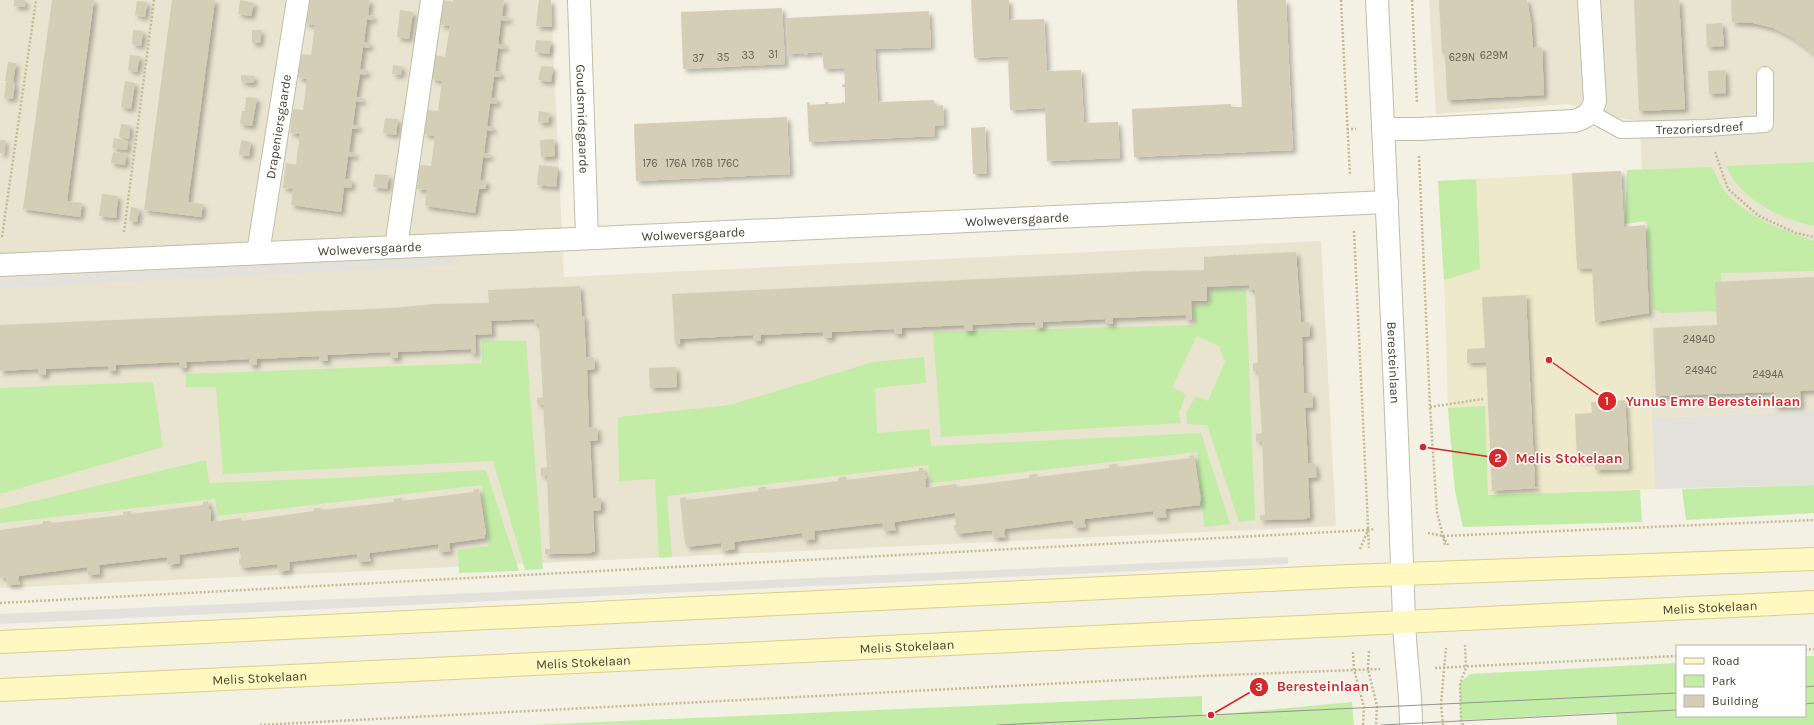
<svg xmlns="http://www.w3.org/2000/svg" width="1814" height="725" viewBox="0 0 1814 725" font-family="Karla,sans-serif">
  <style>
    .residential { fill: #e8e4d0 }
    .education { fill: #eee9cb }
    .green { fill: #c3eca7 }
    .parking { fill: #e3e1dc }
    .building { fill: #d5ceb7; filter: url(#shadow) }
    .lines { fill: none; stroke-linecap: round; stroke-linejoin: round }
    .lane-casing { stroke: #c2bda7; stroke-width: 18 }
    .street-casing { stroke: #c2bda7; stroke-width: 24 }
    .secondary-casing { stroke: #d8cf8d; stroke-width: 24 }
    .path { stroke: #c3b994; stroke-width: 2.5; stroke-dasharray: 2 2; stroke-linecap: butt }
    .lane { stroke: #fff; stroke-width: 16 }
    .street { stroke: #fff; stroke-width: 22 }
    .secondary { stroke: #fff9c1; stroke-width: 22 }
    .tram { stroke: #949494; stroke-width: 1 }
    .labels { text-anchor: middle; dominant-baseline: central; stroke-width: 3; stroke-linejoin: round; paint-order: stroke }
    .number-label { font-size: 11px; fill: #696453 }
    .street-label { font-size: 13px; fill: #454132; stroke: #fff }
    .leader { fill: none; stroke: #d62828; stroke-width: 1.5 }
    .callout-dot { fill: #d62828; stroke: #fff; stroke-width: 1.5 }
    .mark-label { font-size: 12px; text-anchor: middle; font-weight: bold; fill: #fff }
    .callout-label { font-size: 14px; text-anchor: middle; font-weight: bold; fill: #d62828; stroke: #fff; stroke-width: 3; stroke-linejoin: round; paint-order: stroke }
  </style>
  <defs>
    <filter id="shadow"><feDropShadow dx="3.5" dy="3.5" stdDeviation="2" flood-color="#0004"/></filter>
  </defs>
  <rect width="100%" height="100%" fill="#f3f1e3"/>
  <path class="residential" d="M0,0H551L564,277L1321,241L1336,526L0,588Z
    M1429,0H1814V411L1652,418L1640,121L1612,117L1568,104L1436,114Z"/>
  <path class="education" d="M1621,171L1624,226L1645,225L1655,489L1488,495L1455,491L1448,408L1444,280L1438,181Z"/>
  <path class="green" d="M1814,162V226C1785,220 1755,206 1736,183C1732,178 1729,172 1726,166Z
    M1712,167C1716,174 1719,183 1723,189C1746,218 1781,229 1814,241V271L1721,273L1722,311L1662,313L1653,309L1647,221L1625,224L1627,170Z
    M1476,179L1480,269L1444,280L1438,181Z
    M1246,289L1255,520L1239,522L1207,425L1187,424L1186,413L1196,396L1208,401L1225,362L1219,346L1197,336L1172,387L1186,394L1179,413L1181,423L941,437L933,332L1195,325L1194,305L1210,304L1211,290Z
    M482,340L526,341L543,569L525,570L493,461L223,474L216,387H186V374L482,363Z
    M924,357L926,383L875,388L877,433L929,429L931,446L1201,433L1230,524L1204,527L1197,452L931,483L928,465L667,496L672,557L659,558L655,479L619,481L618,417L730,405L873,362Z
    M153,382L163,447L0,494V388Z
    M1485,406L1488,495L1640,490L1642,522L1463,527L1455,491L1448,408Z
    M206,460L209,483L335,478L486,470L519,571L459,573L458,550L489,546L482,485L218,516L215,499L0,523V509Z
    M1814,485V513L1686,520L1682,489Z
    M1805,656H1814V725H1617L1616,712L1461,720L1460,683L1470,674L1677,663V716H1805Z
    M1202,696V716L1352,702L1354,725H530Z"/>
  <path class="parking" d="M242,241V250L0,261V253Z
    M456,256V265L0,288V279Z
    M1814,411V485L1655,489L1652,418Z
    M1288,557V564L0,624V614Z"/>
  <path class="building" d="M14,0H25V7L14,6Z
    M52,0H94L67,201L82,203L80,217L23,209Z
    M172,0H215L188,202L203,204L201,217L144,210Z
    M240,0L254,3L251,16L238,14Z
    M308,0H370L368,15L374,16L373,20L367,19L364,42L370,43L369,48L363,47L360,69L367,70L366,75L360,74L356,97L363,98L362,102L356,101L353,125H359L358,129H352L349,152L355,153L354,157L348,156L345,179L352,180L351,188L344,187L341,212L291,205L293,189L283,188L286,163L296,165L298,149L300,134L290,133L293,109L303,110L307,79L298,78L301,54L311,55L315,25L305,23Z
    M443,0L453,2V0H504L502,16L509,17L508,21L501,20L498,44H505L504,49L498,48L495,71L501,72L500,77L494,76L491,98L497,99V104L490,103L487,126L493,127V131L487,130L484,153L490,154L489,158L483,157L480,180L487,181L485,189H479L475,213L425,206L427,190L417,189L420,165L431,166L435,136L424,134L428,110L438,111L442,81L432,79L435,55L445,57L450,26L440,25Z
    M539,0H551L552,27L536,26Z
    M971,0H1009V20L1044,19L1047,71L1081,70L1084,123L1118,122L1120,158L1047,161L1045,108L1010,110L1008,56L974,58Z
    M1237,0H1286L1293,150L1134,157L1132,109L1231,104V107H1242Z
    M1439,0H1527L1531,22L1533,48L1542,47L1544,95L1447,100L1445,53H1442Z
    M1634,0H1679L1685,109L1639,111Z
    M1731,0H1814V56L1808,49L1791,37L1773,28L1753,23L1732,22Z
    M137,1L147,2L145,17L135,15Z
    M782,8L785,64L683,69L681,12Z
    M400,10L413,12L409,39L397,37Z
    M929,11L931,47L875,49L876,71L878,102L934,100V106L943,105L944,125L935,126V136L809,142L807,103L810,102V105L825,104V102H829L828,104L842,103V101L845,103V87H842V85L845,84L844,69L841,68L824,69L822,52L807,53L808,55H805L804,53L790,54V56H788L786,18Z
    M1722,23L1724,46L1707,47L1706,24Z
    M133,30L143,31L141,46L132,44Z
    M252,30H261L260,43H252Z
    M536,40L551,41L549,54L535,52Z
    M130,55L140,56L137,72L128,70Z
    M8,62L16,63L13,82L5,81Z
    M393,65L402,66L401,75L392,74Z
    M541,66L553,67L551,82L538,80Z
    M1725,70L1726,93L1709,94L1708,71Z
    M241,75L254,76V83L241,82Z
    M125,81L135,83L131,109L121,107Z
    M6,82L15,83L13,99L4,98Z
    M246,97L257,98L252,126L240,124L242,111H245Z
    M539,111L550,113L548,123L538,122Z
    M787,117L790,174L636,181L634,124Z
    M385,118L398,119L396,135L383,133Z
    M121,124L130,125L129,139L119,137Z
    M985,127L987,174H973L971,128Z
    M114,138L128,141L127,150L112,148Z
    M554,139L555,156L541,157L540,140Z
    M0,140H5L4,154L0,153Z
    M241,140L251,142L249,156L239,155Z
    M113,152L126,154L125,165L111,163Z
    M539,165L558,167L556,187L537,185Z
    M1621,171L1624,227L1645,225L1649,313L1595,322L1592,268L1577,269L1572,173Z
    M375,174L389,175L387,189L373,187Z
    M102,194L118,196L116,218L99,216Z
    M131,207L139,209L137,222L129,221Z
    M1235,252V255L1296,252L1301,323L1309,322L1310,336L1302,337L1304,393H1312L1313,407L1305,408L1308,464L1315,463L1317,477L1308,478L1310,518H1307V519L1260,520V515H1265L1262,441L1256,442V434L1262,433L1258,371H1253V363H1258L1255,290H1249V285L1207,287V301H1191L1192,320H1186V315L1113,318V324H1105V319L1043,322V327L1035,328V322L972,325L973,331H964V325L902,328V334H894V329L832,332V338H824L823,332L761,335V341H753V335L680,339V344H675L672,294L1148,271L1204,270V254L1205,257L1234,255Z
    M1814,277V390L1800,391L1801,406L1775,407L1774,392L1656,396L1653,328L1717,325L1715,282Z
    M534,285L535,288L580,286L582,317L584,316L586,357H594L595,369L587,370L589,428L597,427L598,440L590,441L593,498H601V510L593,511L595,552L592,551V553L545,554V549H550L547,475L541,476V468L547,467L543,405H538L537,401V398L543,397L539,324H534V319L491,321L492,334L475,335L476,354H471V349L398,352V358H390V352L327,355L328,361H320L319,356L257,359V365H249V359L186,362L187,368H179V362L116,365V371H108V366L46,369V375H38V369L0,371V325L392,308L433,304L489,303L488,290L534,288Z
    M1529,295L1526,297L1535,487L1539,488L1488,491L1492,490L1486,362L1467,363V349L1485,348L1482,297Z
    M676,367L677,387L650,388L649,368Z
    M1625,400L1629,469L1595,470L1594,459L1577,460L1575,414L1592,413L1591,402Z
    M1194,455L1201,501H1200V505L1166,509L1165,512L1167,517L1154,518L1153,511L1085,519L1084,522L1086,527L1073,528L1075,525L1072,520L1005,529L1004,534L1006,537L993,538L992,530L957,534V531H955L954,525H956L955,513L895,522L894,525L896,530L883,531L884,528L882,523L814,531L815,539L803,541L804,538L802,533L734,542L735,549L722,551L721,543L687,547L686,544H685L680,498L686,497V500L758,491V488L762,487H766V490L838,481V478L842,477H846V480L919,471V468H923L925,476L926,475L927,479H925L926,488L956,484L957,487L1029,478V475L1037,474V477L1109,468V465L1113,464H1117V467L1190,458L1189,456Z
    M473,489H479L486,534L485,535V538L450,543L449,548L451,551L439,552L438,544L370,553L369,556L371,561L358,562L357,554L289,562L290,570L278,572L279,569L277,564L242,568L241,564L239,565V559H241L239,547L179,555L180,563L168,565L167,557L99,565L100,574L88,575L87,567L19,576L18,579L20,584L7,585L6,577L0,578V530L43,524V521H51V523L123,515V512L131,511V514L203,505V502L208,501L209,509H211V522L241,518V521L314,511L313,509L317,508H321V510L394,502V499L402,498V501L474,492Z"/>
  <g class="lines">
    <defs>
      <g id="lane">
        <path id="s1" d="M1590,113L1621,130L1706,128L1765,124V75"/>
      </g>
      <g id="street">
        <path id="s2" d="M579,0L587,238"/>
        <path id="s3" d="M1377,0C1387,206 1397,413 1404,620C1405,655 1411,690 1411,725"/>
        <path d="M1383,129H1418L1574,121C1586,118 1592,113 1595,101L1589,0"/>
        <path d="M396,247L432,0"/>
        <path id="s4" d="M258,253L298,0"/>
        <path id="s5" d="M0,265L1387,202"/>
      </g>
      <g id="secondary">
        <path d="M0,642L1349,576L1814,559"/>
        <path id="s6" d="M0,690L1814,602"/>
      </g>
    </defs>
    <use href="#lane" class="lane-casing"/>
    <use href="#street" class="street-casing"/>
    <use href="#secondary" class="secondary-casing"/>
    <path class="path" d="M1341,0L1350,176
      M1412,0L1417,103
      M1347,129H1356
      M1715,152L1728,189L1759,216L1796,233L1814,237
      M1419,156L1430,407L1437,512L1445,545
      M1354,231L1369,548
      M124,232L154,0
      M2,237L36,0
      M1430,407L1483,399
      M1428,533L1443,536L1448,545
      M1443,536L1814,520
      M1360,549L1368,530L1374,529
      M0,603L1368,530
      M1805,650L1814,649
      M1369,651L1368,669L1377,706L1376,725
      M1353,652L1354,669L1364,707L1363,725
      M1435,668L1677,656
      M260,725L1201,676L1380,669
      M1443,725L1441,704L1446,648
      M1463,725L1461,720L1460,683L1466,668L1465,645"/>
    <use href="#lane" class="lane"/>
    <use href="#street" class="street"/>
    <use href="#secondary" class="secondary"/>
    <path class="tram" d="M1805,687L1814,686
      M1805,704L1814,703
      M997,725L1677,693
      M1381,725L1677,710"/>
  </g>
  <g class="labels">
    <g class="number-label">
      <text x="773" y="54">31</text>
      <text x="748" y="55">33</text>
      <text x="1494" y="55">629M</text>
      <text x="723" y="57">35</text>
      <text x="1462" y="57">629N</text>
      <text x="698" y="58">37</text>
      <text x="650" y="163">176</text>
      <text x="676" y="163">176A</text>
      <text x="702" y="163">176B</text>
      <text x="728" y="163">176C</text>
      <text x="1699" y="339">2494D</text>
      <text x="1701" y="370">2494C</text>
      <text x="1768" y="374">2494A</text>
    </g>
    <g class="street-label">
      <text stroke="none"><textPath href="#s2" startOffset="119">Goudsmidsgaarde</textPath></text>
      <text stroke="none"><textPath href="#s4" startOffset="128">Drapeniersgaarde</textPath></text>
      <text stroke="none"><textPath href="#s1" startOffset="114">Trezoriersdreef</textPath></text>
      <text stroke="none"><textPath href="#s5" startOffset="1018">Wolweversgaarde</textPath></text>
      <text stroke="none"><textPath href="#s5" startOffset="694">Wolweversgaarde</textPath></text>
      <text stroke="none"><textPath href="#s5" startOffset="370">Wolweversgaarde</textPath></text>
      <text stroke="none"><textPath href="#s3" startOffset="363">Beresteinlaan</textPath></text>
      <text stroke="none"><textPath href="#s6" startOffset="1712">Melis Stokelaan</textPath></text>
      <text stroke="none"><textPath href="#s6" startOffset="908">Melis Stokelaan</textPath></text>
      <text stroke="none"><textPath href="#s6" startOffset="584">Melis Stokelaan</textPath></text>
      <text stroke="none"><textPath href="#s6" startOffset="260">Melis Stokelaan</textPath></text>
    </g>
  </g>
  <path class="leader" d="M1549 360L1607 401M1423 447L1498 458M1211 715L1259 687"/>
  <g class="callout-dot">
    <circle cx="1549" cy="360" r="4"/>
    <circle cx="1423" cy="447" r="4"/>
    <circle cx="1211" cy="715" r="4"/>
    <circle cx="1607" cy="401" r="10"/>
    <circle cx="1498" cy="458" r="10"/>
    <circle cx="1259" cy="687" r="10"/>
  </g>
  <g class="mark-label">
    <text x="1607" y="405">1</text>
    <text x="1498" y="462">2</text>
    <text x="1259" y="691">3</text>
  </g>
  <g class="callout-label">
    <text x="1713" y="406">Yunus Emre Beresteinlaan</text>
    <text x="1569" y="463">Melis Stokelaan</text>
    <text x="1323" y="691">Beresteinlaan</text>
  </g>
  <rect x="1676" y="645" width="130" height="72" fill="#ffffff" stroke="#b5b3ad"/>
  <rect x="1684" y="658" width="20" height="6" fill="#fff9c1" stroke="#b5b3ad"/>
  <text x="1712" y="665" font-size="12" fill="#454132">Road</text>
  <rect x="1684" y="675" width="20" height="12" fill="#c3eca7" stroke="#b5b3ad"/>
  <text x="1712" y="685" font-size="12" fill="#454132">Park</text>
  <rect x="1684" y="695" width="20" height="12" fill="#d5ceb7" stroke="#b5b3ad"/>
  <text x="1712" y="705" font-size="12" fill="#454132">Building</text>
</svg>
